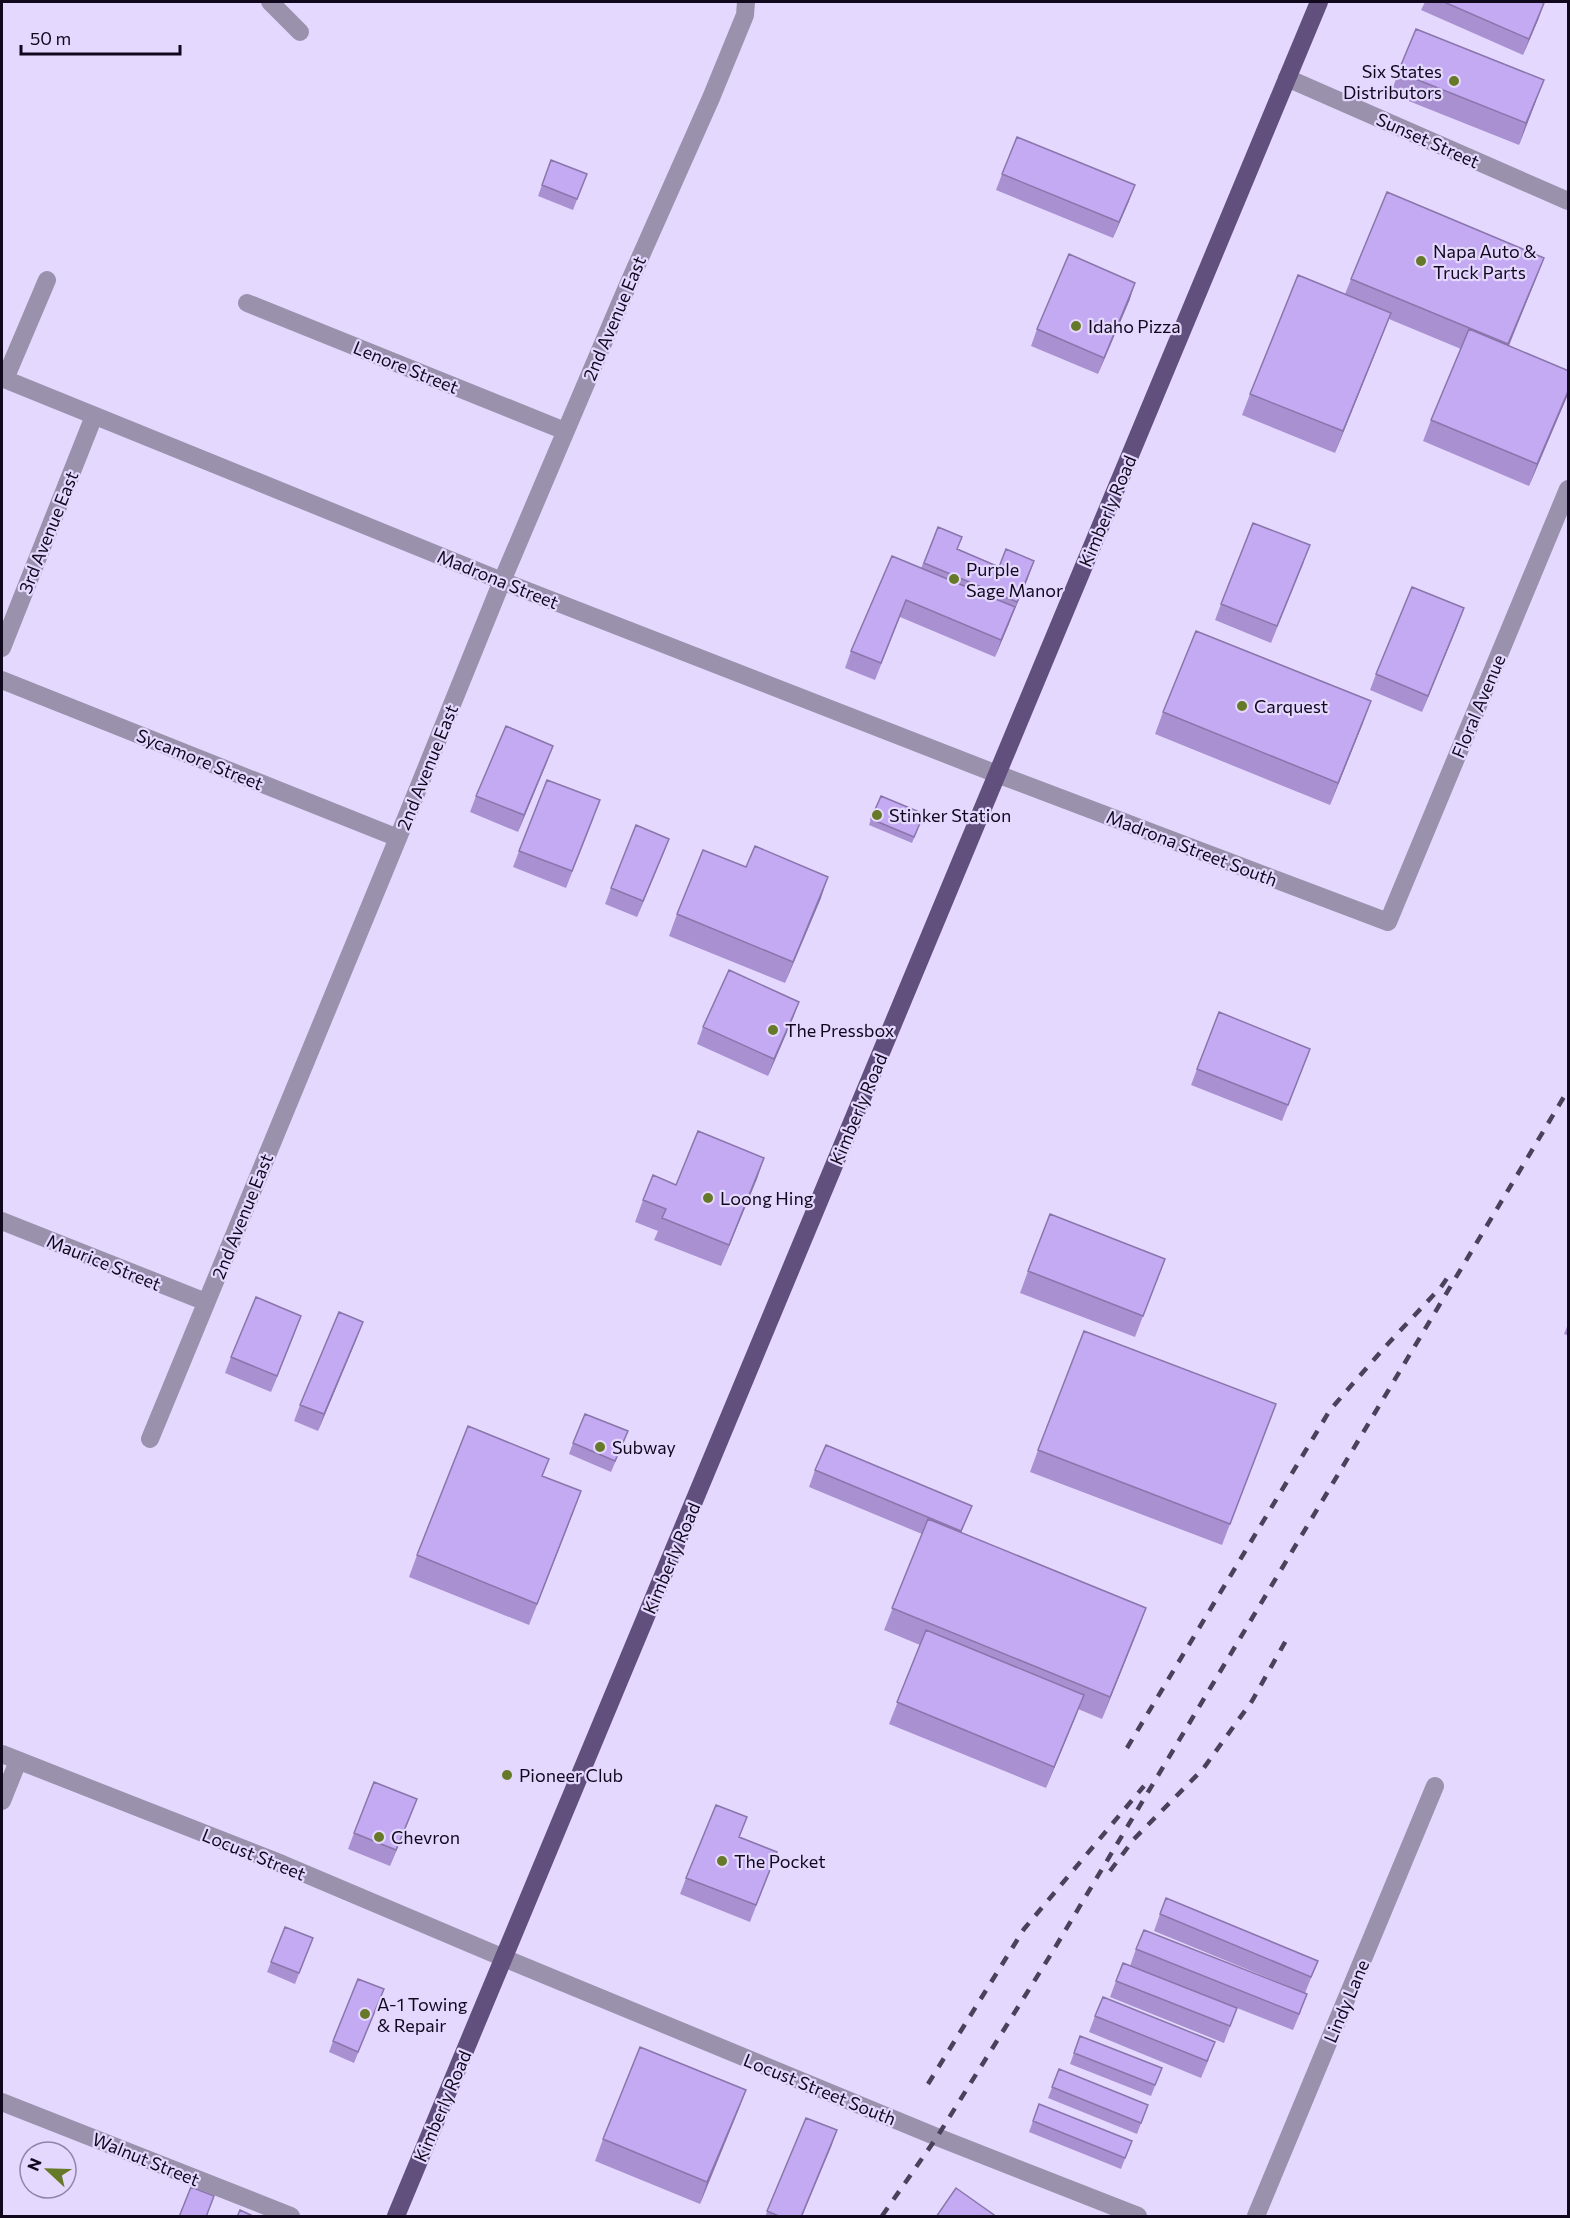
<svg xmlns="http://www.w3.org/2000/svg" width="1570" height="2218" viewBox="0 0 1570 2218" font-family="Commissioner,sans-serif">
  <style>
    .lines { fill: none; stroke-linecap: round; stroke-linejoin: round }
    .minor { stroke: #9a91ac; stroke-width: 18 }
    .major { stroke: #614f7e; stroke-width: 18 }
    .rail { stroke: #4b415b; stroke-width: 4.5; stroke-dasharray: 10 10; stroke-linecap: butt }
    .wall { fill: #a991d1 }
    .shaded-wall { fill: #8976aa }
    .building { fill: #c4a9f3; stroke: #8976aa; stroke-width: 1.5 }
    .poi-dot { fill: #667928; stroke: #e5d8ff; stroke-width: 2 }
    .labels { text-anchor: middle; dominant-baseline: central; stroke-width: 4.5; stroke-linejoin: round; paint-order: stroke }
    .poi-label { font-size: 18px; fill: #11081e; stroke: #e5d8ff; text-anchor: start }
    .street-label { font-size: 18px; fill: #11081e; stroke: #e5d8ff }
  </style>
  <rect width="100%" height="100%" fill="#e5d8ff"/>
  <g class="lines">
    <path class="minor" d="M270,2L300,32
      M1287,78L1568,201
      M247,303L565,431
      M2,378L502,581L997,774L1388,922L1568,489
      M5,379L47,280
      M2,648L94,416
      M2,680L398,838
      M2,1221L206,1302
      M150,1439L398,838L502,581L627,287L711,98L745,15L746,2
      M2,1754L282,1864L504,1958L937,2137L1138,2216
      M2,1801L18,1761
      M2,2102L291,2216
      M1256,2216L1435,1786"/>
    <path class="major" d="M396,2216L1319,2"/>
    <path class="rail" d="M1127,1748L1330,1410L1384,1348L1441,1287L1452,1271
      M1110,1871L1134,1839L1203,1769L1252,1701L1289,1635
      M928,2084L1024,1929L1144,1786
      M882,2216L937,2137L1053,1951L1568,1090"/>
  </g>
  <path class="wall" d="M1425,2H1540L1544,3L1538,20L1523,55L1421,10Z
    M1398,72L1536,101L1519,145L1391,94Z
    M551,160L587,174L573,210L538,196Z
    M1002,174L1129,201L1113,238L996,190Z
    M1544,258L1509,346L1569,371V392L1529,486L1423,441L1431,420L1461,349L1389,319L1335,453L1242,415L1250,394L1345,294L1351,279Z
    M1130,299L1098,374L1031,346L1037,329Z
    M938,527L958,549L999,567L1028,578L995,657L900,617L875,680L845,668L851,651L921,568Z
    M1304,562L1271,643L1215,620L1221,604Z
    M1464,608L1422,712L1370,690L1376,674Z
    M1163,712L1363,723L1330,805L1155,734Z
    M547,762L518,832L470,812L476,796Z
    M924,814L912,843L869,825L871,819Z
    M594,817L566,888L513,867L519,851Z
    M669,839L637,917L605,904L611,888Z
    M746,867L821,898L785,983L669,936L677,914Z
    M799,1002L793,1018L768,1076L697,1044L703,1027Z
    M1310,1049L1282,1121L1191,1085L1197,1069Z
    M764,1158L721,1266L654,1240L658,1231L635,1222L643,1200Z
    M1165,1259L1135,1337L1020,1293L1028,1271Z
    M1569,1322V1336L1564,1334Z
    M295,1332L271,1392L225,1373L231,1357Z
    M357,1338L318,1431L294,1421L300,1405Z
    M1268,1425L1222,1545L1030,1472L1038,1450Z
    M624,1442L611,1472L569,1454L573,1443Z
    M815,1470L972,1506L961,1533L1146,1608L1102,1719L1078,1709L1046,1788L889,1724L920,1645L884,1630L922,1534L809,1487Z
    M543,1476L573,1513L529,1625L409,1577L417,1555Z
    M417,1799L390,1866L348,1849L354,1833Z
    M740,1837L777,1852L750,1922L680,1894L686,1878Z
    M1160,1914L1318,1961L1305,1993L1154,1931Z
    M285,1927L313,1938L295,1984L267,1972Z
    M1136,1949L1301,2011L1293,2030L1237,2008L1224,2043L1110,1997L1116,1981L1130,1966Z
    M384,1989L354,2063L329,2052L333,2041Z
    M1095,2016L1209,2059L1201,2078L1089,2032Z
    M1080,2036L1162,2068L1151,2096L1070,2064Z
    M1059,2069L1148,2105L1137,2134L1048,2098Z
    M746,2090L738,2111L700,2204L595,2161L603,2139Z
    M1039,2104L1132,2141L1121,2169L1029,2132Z
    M806,2118L837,2130L831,2147L802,2217H765Z"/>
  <path class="shaded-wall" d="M1544,3L1538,20L1523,55L1529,39Z
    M1544,80L1536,101L1519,145L1526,123Z
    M1135,185L1129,201L1113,238L1119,222Z
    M1544,258L1536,279L1500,366L1508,344Z
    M1135,283L1130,299L1098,374L1104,358Z
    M1391,313L1383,334L1335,453L1343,431Z
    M1569,389V392L1529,486L1537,464Z
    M1034,561L1028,578L1011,618L1017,602Z
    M1015,607L1009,624L995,657L1001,640Z
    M1464,608L1458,625L1422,712L1428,696Z
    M1371,701L1363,723L1330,805L1338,783Z
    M553,746L547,762L518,832L524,815Z
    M669,839L663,855L637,917L643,901Z
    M828,877L821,898L785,983L793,962Z
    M799,1002L793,1018L768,1076L774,1059Z
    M764,1158L757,1179L721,1266L729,1245Z
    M301,1316L295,1332L271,1392L277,1376Z
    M363,1322L357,1338L318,1431L324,1414Z
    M581,1491L573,1513L529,1625L537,1604Z
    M1146,1608L1138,1630L1102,1719L1110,1697Z
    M1084,1695L1076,1716L1046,1788L1054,1767Z
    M417,1799L411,1815L390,1866L396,1850Z
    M746,2090L738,2111L700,2204L707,2182Z
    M837,2130L831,2147L801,2217Z"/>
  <path class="building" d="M1444,2H1540L1544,3L1529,39Z
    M1416,29L1544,80L1526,123L1398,72Z
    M1017,137L1135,185L1119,222L1002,174Z
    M551,160L587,174L577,199L542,185Z
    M1387,192L1544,258L1508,344L1351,279Z
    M1069,254L1135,283L1104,358L1037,329Z
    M1298,275L1391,313L1343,431L1250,394Z
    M1469,329L1569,371V389L1537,464L1431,420Z
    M1253,523L1310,545L1277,626L1221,604Z
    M938,527L962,537L957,549L999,567L1006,549L1034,561L1017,602L924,563Z
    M892,556L1015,607L1001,640L906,600L881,663L851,651Z
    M1412,587L1464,608L1428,696L1376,674Z
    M1196,631L1371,701L1338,783L1163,712Z
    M506,726L553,746L524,815L476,796Z
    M547,780L600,800L572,871L519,851Z
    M881,796L924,814L914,837L871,819Z
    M636,825L669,839L643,901L611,888Z
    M755,846L828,877L793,962L677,914L703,850L746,867Z
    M729,970L799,1002L774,1059L703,1027Z
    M1219,1012L1310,1049L1288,1105L1197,1069Z
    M698,1131L764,1158L729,1245L662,1218L666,1209L643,1200L653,1175L676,1185Z
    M1050,1214L1165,1259L1143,1316L1028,1271Z
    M256,1297L301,1316L277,1376L231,1357Z
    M339,1312L363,1322L324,1414L300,1405Z
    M1084,1331L1276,1404L1230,1524L1038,1450Z
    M585,1414L628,1431L615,1461L573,1443Z
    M468,1426L549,1459L542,1476L581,1491L537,1604L417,1555Z
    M826,1445L972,1506L961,1531L815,1470Z
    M928,1519L1146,1608L1110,1697L892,1608Z
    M926,1630L1084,1695L1054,1767L897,1702Z
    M374,1782L417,1799L396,1850L354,1833Z
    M716,1805L747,1817L739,1837L777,1852L756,1905L686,1878Z
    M1166,1898L1318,1961L1311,1977L1160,1914Z
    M285,1927L313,1938L299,1973L271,1962Z
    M1144,1930L1307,1994L1299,2014L1136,1949Z
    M1123,1963L1237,2008L1230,2026L1116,1981Z
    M358,1979L384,1989L358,2052L333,2041Z
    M1103,1997L1215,2042L1207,2061L1095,2016Z
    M1080,2036L1162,2068L1155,2085L1074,2053Z
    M640,2047L746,2090L707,2182L603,2139Z
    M1059,2069L1148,2105L1141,2123L1052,2087Z
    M1039,2104L1132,2141L1125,2158L1033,2121Z
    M806,2118L837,2130L801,2217H781L767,2211Z
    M191,2187L214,2196L206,2217H179Z
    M956,2188L997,2217H936Z
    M240,2210L255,2217H237Z"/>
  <g class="poi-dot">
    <circle cx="1454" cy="81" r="6"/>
    <circle cx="1421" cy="261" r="6"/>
    <circle cx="1076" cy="326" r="6"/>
    <circle cx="954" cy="579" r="6"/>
    <circle cx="1242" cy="706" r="6"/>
    <circle cx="877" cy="815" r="6"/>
    <circle cx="773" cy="1030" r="6"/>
    <circle cx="708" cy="1198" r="6"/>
    <circle cx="600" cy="1447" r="6"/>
    <circle cx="507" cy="1775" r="6"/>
    <circle cx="379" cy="1837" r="6"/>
    <circle cx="722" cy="1861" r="6"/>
    <circle cx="365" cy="2014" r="6"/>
  </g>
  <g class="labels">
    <g class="poi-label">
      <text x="1442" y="71" text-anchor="end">Six States<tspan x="1442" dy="21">Distributors</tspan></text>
      <text x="1433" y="251">Napa Auto &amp;<tspan x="1433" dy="21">Truck Parts</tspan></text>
      <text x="1088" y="326">Idaho Pizza</text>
      <text x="966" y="569">Purple<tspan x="966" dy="21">Sage Manor</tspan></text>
      <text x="1254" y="706">Carquest</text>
      <text x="889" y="815">Stinker Station</text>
      <text x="785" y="1030">The Pressbox</text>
      <text x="720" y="1198">Loong Hing</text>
      <text x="612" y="1447">Subway</text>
      <text x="519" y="1775">Pioneer Club</text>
      <text x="391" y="1837">Chevron</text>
      <text x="734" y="1861">The Pocket</text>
      <text x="377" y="2004">A-1 Towing<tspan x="377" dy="21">&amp; Repair</tspan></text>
    </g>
    <g class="street-label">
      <text transform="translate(1428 140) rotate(24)">Sunset Street</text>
      <text transform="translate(614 318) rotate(-67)">2nd Avenue East</text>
      <text transform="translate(406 367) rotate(22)">Lenore Street</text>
      <text transform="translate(1107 511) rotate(-67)">Kimberly Road</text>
      <text transform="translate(48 532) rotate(-68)">3rd Avenue East</text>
      <text transform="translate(498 579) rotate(22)">Madrona Street</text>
      <text transform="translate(1478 706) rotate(-67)">Floral Avenue</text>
      <text transform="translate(200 759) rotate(22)">Sycamore Street</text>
      <text transform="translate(427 767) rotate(-68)">2nd Avenue East</text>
      <text transform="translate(1192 848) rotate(21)">Madrona Street South</text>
      <text transform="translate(858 1109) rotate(-67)">Kimberly Road</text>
      <text transform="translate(242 1216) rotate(-68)">2nd Avenue East</text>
      <text transform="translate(104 1262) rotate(22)">Maurice Street</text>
      <text transform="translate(671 1558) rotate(-67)">Kimberly Road</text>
      <text transform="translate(254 1854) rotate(22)">Locust Street</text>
      <text transform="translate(1346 2001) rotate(-67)">Lindy Lane</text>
      <text transform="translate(820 2089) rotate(22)">Locust Street South</text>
      <text transform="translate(442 2106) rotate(-67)">Kimberly Road</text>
      <text transform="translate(146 2159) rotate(22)">Walnut Street</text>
    </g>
  </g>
  <rect width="1570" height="2218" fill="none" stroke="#11081e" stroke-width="6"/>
  <g transform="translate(48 2170) rotate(292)"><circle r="28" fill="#e5d8ff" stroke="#9085a5" stroke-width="1.5"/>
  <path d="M0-4.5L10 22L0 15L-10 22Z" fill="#667928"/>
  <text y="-9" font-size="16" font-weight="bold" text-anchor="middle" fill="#11081e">N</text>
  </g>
  <path d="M21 45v9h159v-9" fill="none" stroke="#11081e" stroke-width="3"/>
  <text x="30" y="45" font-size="18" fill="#11081e" stroke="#e5d8ff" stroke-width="4.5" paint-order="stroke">50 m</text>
</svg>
